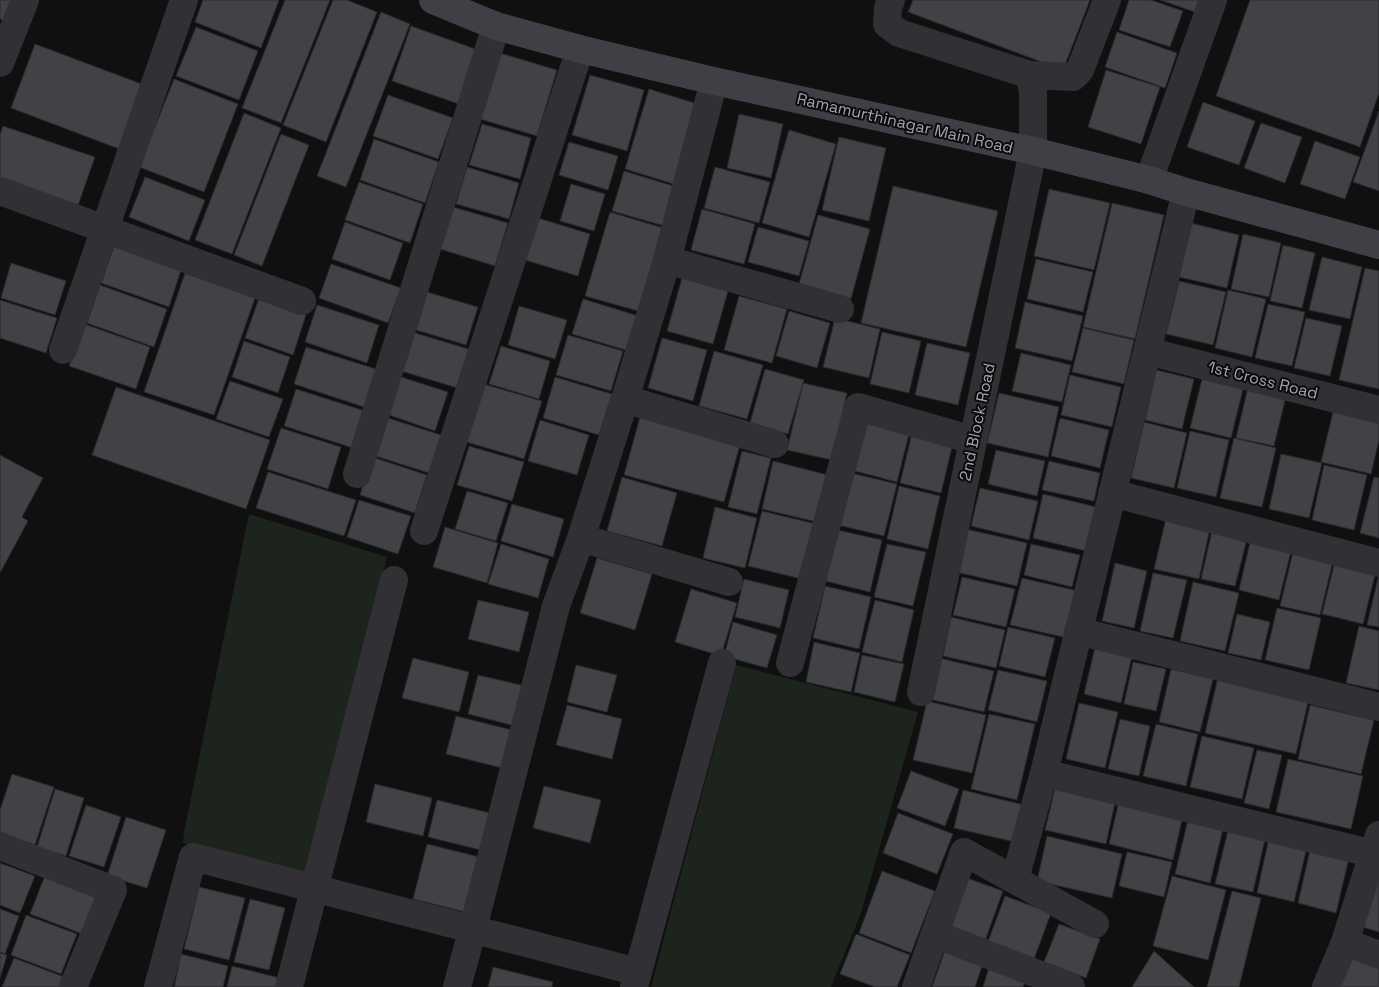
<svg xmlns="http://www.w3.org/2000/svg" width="1379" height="987" viewBox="0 0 1379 987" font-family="'Space Grotesk',sans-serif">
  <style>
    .green { fill: #1d231d }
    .building { fill: #414246; stroke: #2a2a2c }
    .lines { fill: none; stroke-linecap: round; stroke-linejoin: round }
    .street { stroke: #313135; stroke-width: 28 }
    .secondary { stroke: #3f4045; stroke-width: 28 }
    .labels { text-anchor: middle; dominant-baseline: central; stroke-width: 4; stroke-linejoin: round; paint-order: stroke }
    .street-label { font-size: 16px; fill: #a2a5b0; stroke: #0b0b0c }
  </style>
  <rect width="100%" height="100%" fill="#101011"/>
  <path class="green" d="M249,514L387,557L306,876L183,843L184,832Z
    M736,665L918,712L861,913L831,987H651Z"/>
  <path class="building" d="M0,0H18L10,22L0,19Z
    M203,0H279L261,48L195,22Z
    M285,0H330L281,123L242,108Z
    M333,0H347L377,12L326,142L283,125Z
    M913,0H1090L1063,70L908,12Z
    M1129,0H1151L1183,11L1170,47L1119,30Z
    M1160,0H1199L1195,12Z
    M1250,0H1379V93L1360,147L1216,96Z
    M381,12L410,24L346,187L317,176Z
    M411,26L478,50L459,104L392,81Z
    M196,27L258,51L239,100L176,76Z
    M1117,32L1177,53L1165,88L1105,67Z
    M35,44L147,86L122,150L11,108Z
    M500,53L557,70L537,136L480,119Z
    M1106,70L1160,87L1141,144L1088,127Z
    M590,75L644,90L627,151L572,135Z
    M174,79L238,104L204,192L139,167Z
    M649,89L704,106L680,186L625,169Z
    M388,95L453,118L438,159L373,136Z
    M1203,102L1255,121L1239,165L1187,147Z
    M1379,111V191L1353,182Z
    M244,113L281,128L232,254L195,240Z
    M739,114L783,124L771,178L727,168Z
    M1261,123L1302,137L1285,183L1244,168Z
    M482,124L531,138L520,179L469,165Z
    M3,126L95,157L76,211L0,184V135Z
    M789,130L836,144L809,237L762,223Z
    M281,134L309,145L262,266L234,255Z
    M839,137L886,148L869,221L822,210Z
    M374,139L439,162L425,203L360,180Z
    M1315,141L1360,157L1345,199L1300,184Z
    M569,142L618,156L608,190L559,175Z
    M467,167L519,183L509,219L456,204Z
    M715,167L770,182L759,223L704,208Z
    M624,171L680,188L668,227L612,211Z
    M145,177L205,200L189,241L129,217Z
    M359,182L423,204L410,243L345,220Z
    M571,184L605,194L594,231L560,221Z
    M893,186L998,211L966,347L861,323Z
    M1049,189L1110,203L1094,270L1034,256Z
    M1112,203L1164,215L1135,339L1083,327Z
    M453,207L508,223L495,266L440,249Z
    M702,209L755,224L744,264L691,250Z
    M610,212L663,228L638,311L585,296Z
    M818,215L870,229L851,299L799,284Z
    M538,218L590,234L578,276L525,260Z
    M345,222L403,243L390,280L332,259Z
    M1191,223L1239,235L1227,288L1179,277Z
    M758,227L809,241L799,276L748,262Z
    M1243,234L1281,243L1269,297L1231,289Z
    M115,243L182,267L169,307L101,283Z
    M1283,245L1315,253L1302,308L1270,301Z
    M1322,257L1362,267L1350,319L1309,310Z
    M1036,259L1093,272L1083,312L1027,299Z
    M11,263L66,281L55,315L1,298Z
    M331,264L401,288L388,323L319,298Z
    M1365,268L1379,271V389L1339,380Z
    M185,273L255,298L214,415L144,392Z
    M682,278L728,291L713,344L667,331Z
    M1179,281L1226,292L1213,345L1166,334Z
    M100,285L167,309L154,347L87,323Z
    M1228,290L1266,299L1252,357L1215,348Z
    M427,292L478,307L466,345L416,330Z
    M739,296L787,309L772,363L724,350Z
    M259,298L306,315L293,355L245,338Z
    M583,299L642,317L632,352L572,334Z
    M0,300L57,318L46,353L0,338Z
    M1025,302L1083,316L1072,361L1015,348Z
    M1268,304L1305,312L1292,366L1255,358Z
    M317,305L379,325L367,363L305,342Z
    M519,306L567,320L555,359L508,345Z
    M789,311L830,323L817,368L776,356Z
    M835,318L880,329L869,378L823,367Z
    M1306,318L1342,326L1330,376L1294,368Z
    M84,324L150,347L136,389L69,366Z
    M1083,328L1134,340L1124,384L1072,372Z
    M412,332L472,350L461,389L401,371Z
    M882,332L921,341L909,393L870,384Z
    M568,335L623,351L611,391L556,375Z
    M662,338L707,350L693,401L648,388Z
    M244,341L290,357L278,393L232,377Z
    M927,343L970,353L958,405L915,395Z
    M501,346L550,361L539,399L489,384Z
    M306,347L376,369L364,407L294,384Z
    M714,351L763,365L747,419L699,406Z
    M1021,353L1071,365L1062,402L1012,391Z
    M765,369L804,380L788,434L750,423Z
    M1156,370L1194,379L1182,429L1145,420Z
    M1070,375L1121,387L1112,427L1061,415Z
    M398,376L448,392L435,431L386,414Z
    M555,377L612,394L599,435L543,418Z
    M1202,379L1243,389L1231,438L1190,428Z
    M230,381L283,399L269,437L216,419Z
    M480,383L542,401L524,459L463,441Z
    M803,383L847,393L832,460L787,450Z
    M116,387L270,440L246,509L92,455Z
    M1248,387L1286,396L1274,446L1236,438Z
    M296,389L365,411L353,448L284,426Z
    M999,393L1059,407L1048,457L987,443Z
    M1333,412L1379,423V440L1371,474L1321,462Z
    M385,417L441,435L429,473L372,455Z
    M640,417L740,445L724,502L624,475Z
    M1060,418L1109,430L1100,468L1051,456Z
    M540,420L589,435L577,475L528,461Z
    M863,422L909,434L897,482L851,470Z
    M1144,422L1187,433L1174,488L1131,478Z
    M281,428L341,447L328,489L267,469Z
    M1190,431L1229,440L1216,497L1177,488Z
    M912,433L953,443L941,493L900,483Z
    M1234,438L1276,448L1262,507L1220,498Z
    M469,446L524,462L512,501L457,485Z
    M996,450L1045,461L1037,496L988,484Z
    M742,451L771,458L757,514L728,507Z
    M1281,454L1322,463L1309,518L1269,509Z
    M0,455L43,478L22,517L28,521L0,573Z
    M372,457L427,475L415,513L360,495Z
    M773,461L828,475L817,522L762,509Z
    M1049,461L1100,473L1094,501L1042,490Z
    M1324,465L1367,475L1354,530L1312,520Z
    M268,472L356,500L344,536L256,508Z
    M851,473L897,484L884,536L838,525Z
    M622,477L677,493L662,546L607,531Z
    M1374,477L1379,478V538L1360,533Z
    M899,486L940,496L928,549L887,539Z
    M980,488L1038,501L1029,540L971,526Z
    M467,491L508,503L496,541L455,529Z
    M1043,494L1096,507L1086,551L1033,538Z
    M359,500L411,516L398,554L347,537Z
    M512,504L564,519L553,557L501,541Z
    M715,507L757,518L745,568L703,558Z
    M762,511L816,524L802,579L748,566Z
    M1167,514L1211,524L1199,579L1154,569Z
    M445,527L498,543L487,583L433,567Z
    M966,529L1027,543L1017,586L956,572Z
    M837,530L882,540L870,592L825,581Z
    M1212,531L1247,539L1235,586L1201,579Z
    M1251,538L1292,547L1279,600L1239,590Z
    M501,544L549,559L538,598L488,584Z
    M887,544L926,552L913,606L874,597Z
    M1031,544L1080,555L1072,587L1024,575Z
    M1294,548L1334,557L1320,615L1280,606Z
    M1336,557L1377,566L1363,624L1322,614Z
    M597,558L652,574L635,630L580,613Z
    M1115,563L1147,571L1134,628L1102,621Z
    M1153,573L1187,580L1173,638L1140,631Z
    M1379,574V627L1367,625Z
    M962,577L1015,589L1006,627L953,615Z
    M1022,578L1078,591L1067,638L1010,625Z
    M744,579L789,590L780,628L735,617Z
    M1193,582L1239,593L1225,651L1180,641Z
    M825,586L871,597L859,649L813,638Z
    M691,589L737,603L721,656L675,642Z
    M478,600L529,612L519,652L468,639Z
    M875,600L914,610L902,662L862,652Z
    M1277,608L1321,618L1309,670L1265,660Z
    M1237,614L1270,622L1261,660L1228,653Z
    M951,617L1005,630L996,668L943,656Z
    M733,622L777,635L767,668L724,656Z
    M1359,626L1379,631V690L1346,683Z
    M1008,627L1055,638L1045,677L999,666Z
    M814,642L860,653L851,692L806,682Z
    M1096,643L1133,652L1121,703L1084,694Z
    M862,655L904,664L895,702L854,692Z
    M935,657L994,671L984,712L925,698Z
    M413,658L469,672L459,712L402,698Z
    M1133,662L1166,669L1156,711L1124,704Z
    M576,665L617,675L607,712L567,702Z
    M1171,669L1213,679L1200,732L1159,722Z
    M998,670L1047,681L1037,722L988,710Z
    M478,675L525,686L515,726L468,714Z
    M1218,677L1309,698L1296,754L1205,733Z
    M927,701L986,715L972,773L913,760Z
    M1079,703L1118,712L1105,768L1066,759Z
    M567,705L622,719L612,759L556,745Z
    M1310,705L1374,720L1361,774L1298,759Z
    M989,714L1035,724L1017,800L971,789Z
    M456,716L512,730L502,768L446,754Z
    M1120,719L1150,726L1139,776L1108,769Z
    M1156,724L1198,734L1186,786L1143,776Z
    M1202,736L1254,748L1242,799L1190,787Z
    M1257,750L1282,755L1269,809L1244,803Z
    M1288,759L1363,776L1351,829L1276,812Z
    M911,771L959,789L945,826L897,808Z
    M12,774L54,787L35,845L0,834V810Z
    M375,784L432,798L423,836L366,822Z
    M1056,784L1116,798L1106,844L1045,830Z
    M544,786L601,800L590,843L533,828Z
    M55,789L84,798L66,856L37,847Z
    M963,790L1024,805L1015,842L954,828Z
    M437,800L494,814L485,851L428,837Z
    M1119,801L1183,816L1173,860L1109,844Z
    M86,805L121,817L104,867L69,856Z
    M898,813L953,834L937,874L883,853Z
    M126,817L166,830L147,888L107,876Z
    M1188,820L1223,829L1210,883L1175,874Z
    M1229,826L1266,835L1253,892L1215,884Z
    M1047,836L1122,854L1112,898L1037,881Z
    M1269,838L1307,847L1294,902L1257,893Z
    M427,844L483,858L469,913L413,899Z
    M1310,850L1349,858L1336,913L1298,903Z
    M1127,852L1172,862L1164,897L1119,886Z
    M0,863L35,876L20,913L0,905Z
    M882,871L935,891L911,953L859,933Z
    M46,873L104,895L88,936L30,914Z
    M1379,873V932L1359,926Z
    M1172,876L1226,890L1208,960L1153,946Z
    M964,877L1003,891L985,941L945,926Z
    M199,887L245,898L229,960L184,949Z
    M1232,891L1261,898L1239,987H1207Z
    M1005,896L1051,913L1033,962L987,944Z
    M250,899L285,908L269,970L234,962Z
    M0,909L19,916L5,954L0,952Z
    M26,915L77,934L61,974L11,955Z
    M1059,924L1100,939L1086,978L1044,962Z
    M856,934L910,955L897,987H875L840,974Z
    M945,950L983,963L975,987H932Z
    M1154,951L1194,987H1132Z
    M0,953L7,955L0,978Z
    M1351,953L1379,963V987H1338Z
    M181,954L228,966L223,987H174Z
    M14,958L67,978L64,987H2Z
    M232,966L280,978L278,987H227Z
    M493,967L553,982L552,987H488Z
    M989,967L1026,980L1023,987H983Z"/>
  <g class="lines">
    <path class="street" d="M891,0L888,8L887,24L899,33L1030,75L1073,77L1080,70L1107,0
      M0,63L25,0
      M1149,180L1213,0
      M0,191L302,301
      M667,260L840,309
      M63,350L184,0
      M1147,351L1379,410
      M625,399L775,444
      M357,474L496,26
      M1112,493L1379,563
      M424,531L580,49
      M581,538L729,582
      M1078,631L1379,707
      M790,663L858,407L973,440
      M921,692L1033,151V94L1030,75
      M1044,773L1374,854
      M0,846L113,890L73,987
      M1015,879L1044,773L1186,192
      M935,934L1071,987
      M1345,942L1379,955
      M158,987L193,857C341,896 490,933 638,972
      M289,987L394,580
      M457,987L473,928L556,606L581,538L625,399L667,260L714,81
      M634,987L722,663
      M916,987L964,852L1095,924
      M1326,987L1345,942L1379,835"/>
    <path class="secondary" d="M433,0L496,26L580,49L714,81L1033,151L1149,180L1186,192L1379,245"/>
  </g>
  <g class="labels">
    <g class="street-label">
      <text transform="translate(905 123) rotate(13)">Ramamurthinagar Main Road</text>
      <text transform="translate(1263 380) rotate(14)">1st Cross Road</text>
      <text transform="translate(977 422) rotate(-78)">2nd Block Road</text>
    </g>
  </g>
</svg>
